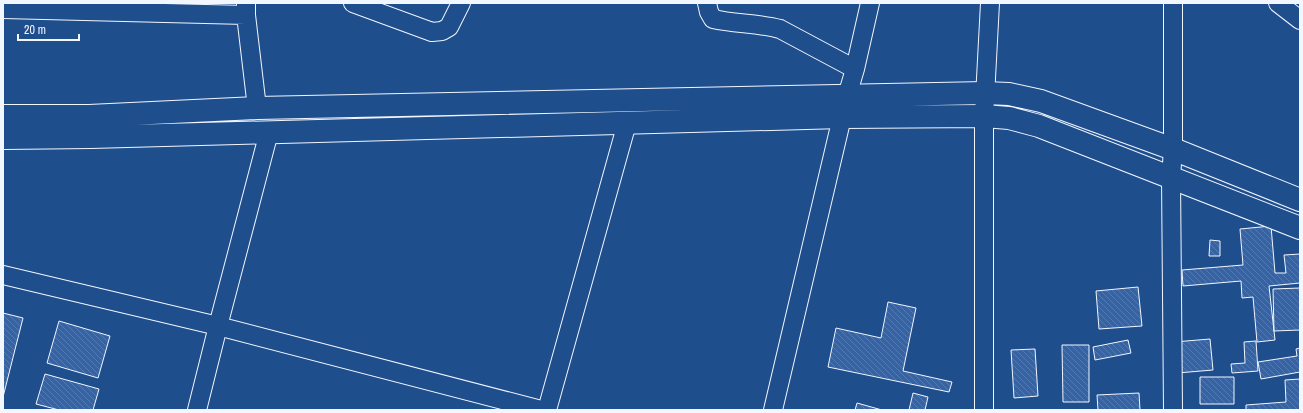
<svg xmlns="http://www.w3.org/2000/svg" width="1303" height="413" viewBox="0 0 1303 413" font-family="'Archivo Narrow',sans-serif">
  <style>
    .building { fill: url(#building-back-hatch); stroke: #f2f6ff }
    .lines { fill: none; stroke-linecap: round; stroke-linejoin: round }
    .minor-casing { stroke: #f2f6ff; stroke-width: 20 }
    .tertiary-casing { stroke: #f2f6ff; stroke-width: 24 }
    .minor { stroke: #1f4e8c; stroke-width: 18 }
    .tertiary { stroke: #1f4e8c; stroke-width: 22 }
  </style>
  <defs>
    <pattern id="building-back-hatch" width="6" height="6" patternUnits="userSpaceOnUse"><rect width="6" height="6" fill="#3563a3"/><path d="M-1 5l2 2M0 0l6 6M5-1l2 2" fill="none" stroke="#537ab1"/></pattern>
  </defs>
  <rect width="100%" height="100%" fill="#1f4e8c"/>
  <path class="building" d="M1271,226L1275,273H1286L1284,255L1300,254V283L1269,286L1275,340L1257,342L1253,297L1242,298L1241,281L1183,286L1182,270L1243,265L1240,229Z
    M1210,240L1220,241V256H1209Z
    M1138,287L1142,326L1099,329L1096,291Z
    M1300,288V330L1274,331L1273,289Z
    M888,302L916,308L903,371L952,382L949,392L828,367L836,328L881,338Z
    M3,313L23,318L3,397Z
    M59,321L110,336L98,378L47,363Z
    M1210,339L1213,370L1177,373L1174,342Z
    M1128,340L1131,353L1095,360L1093,347Z
    M1256,341L1258,371L1232,373L1231,364L1245,363L1244,342Z
    M1062,345H1089V402H1063Z
    M1300,348V372L1261,379L1258,362L1297,356L1296,349Z
    M1035,349L1038,396L1014,398L1011,350Z
    M45,374L99,389L93,410H59L36,404Z
    M1200,377H1234V404H1200Z
    M1300,379V410H1246V405L1286,402L1285,380Z
    M913,393L928,397L925,410H909Z
    M1139,393L1140,410H1098L1097,395Z
    M857,403L882,410H855Z"/>
  <g class="lines">
    <defs>
      <path id="minor" d="M353,3L432,32L442,31L449,27L461,3
        M707,3L709,12L713,19C735,24 758,23 780,29L855,69
        M1278,3L1300,20
        M246,4V15L257,108
        M3,9L246,15
        M3,275L218,326L541,410
        M197,410L218,326L269,132
        M547,410L627,123
        M773,410L847,96L855,69L870,3
        M984,410V116L990,3
        M1173,410L1171,178L1173,149V3"/>
      <path id="tertiary" d="M3,116H89L257,108L985,93L1009,94L1041,101L1173,149L1300,200
        M3,138L91,137L842,117L984,116L1009,118L1039,126L1300,228"/>
    </defs>
    <use href="#minor" class="minor-casing"/>
    <use href="#tertiary" class="tertiary-casing"/>
    <use href="#minor" class="minor"/>
    <use href="#tertiary" class="tertiary"/>
  </g>
  <rect width="1303" height="413" fill="none" stroke="#f2f6ff" stroke-width="8"/>
  <path d="M18 34v6h61v-6" fill="none" stroke="#f2f6ff" stroke-width="2"/>
  <text x="24" y="34" font-size="12" fill="#f2f6ff" stroke="#1f4e8c" stroke-width="3" paint-order="stroke">20 m</text>
</svg>
